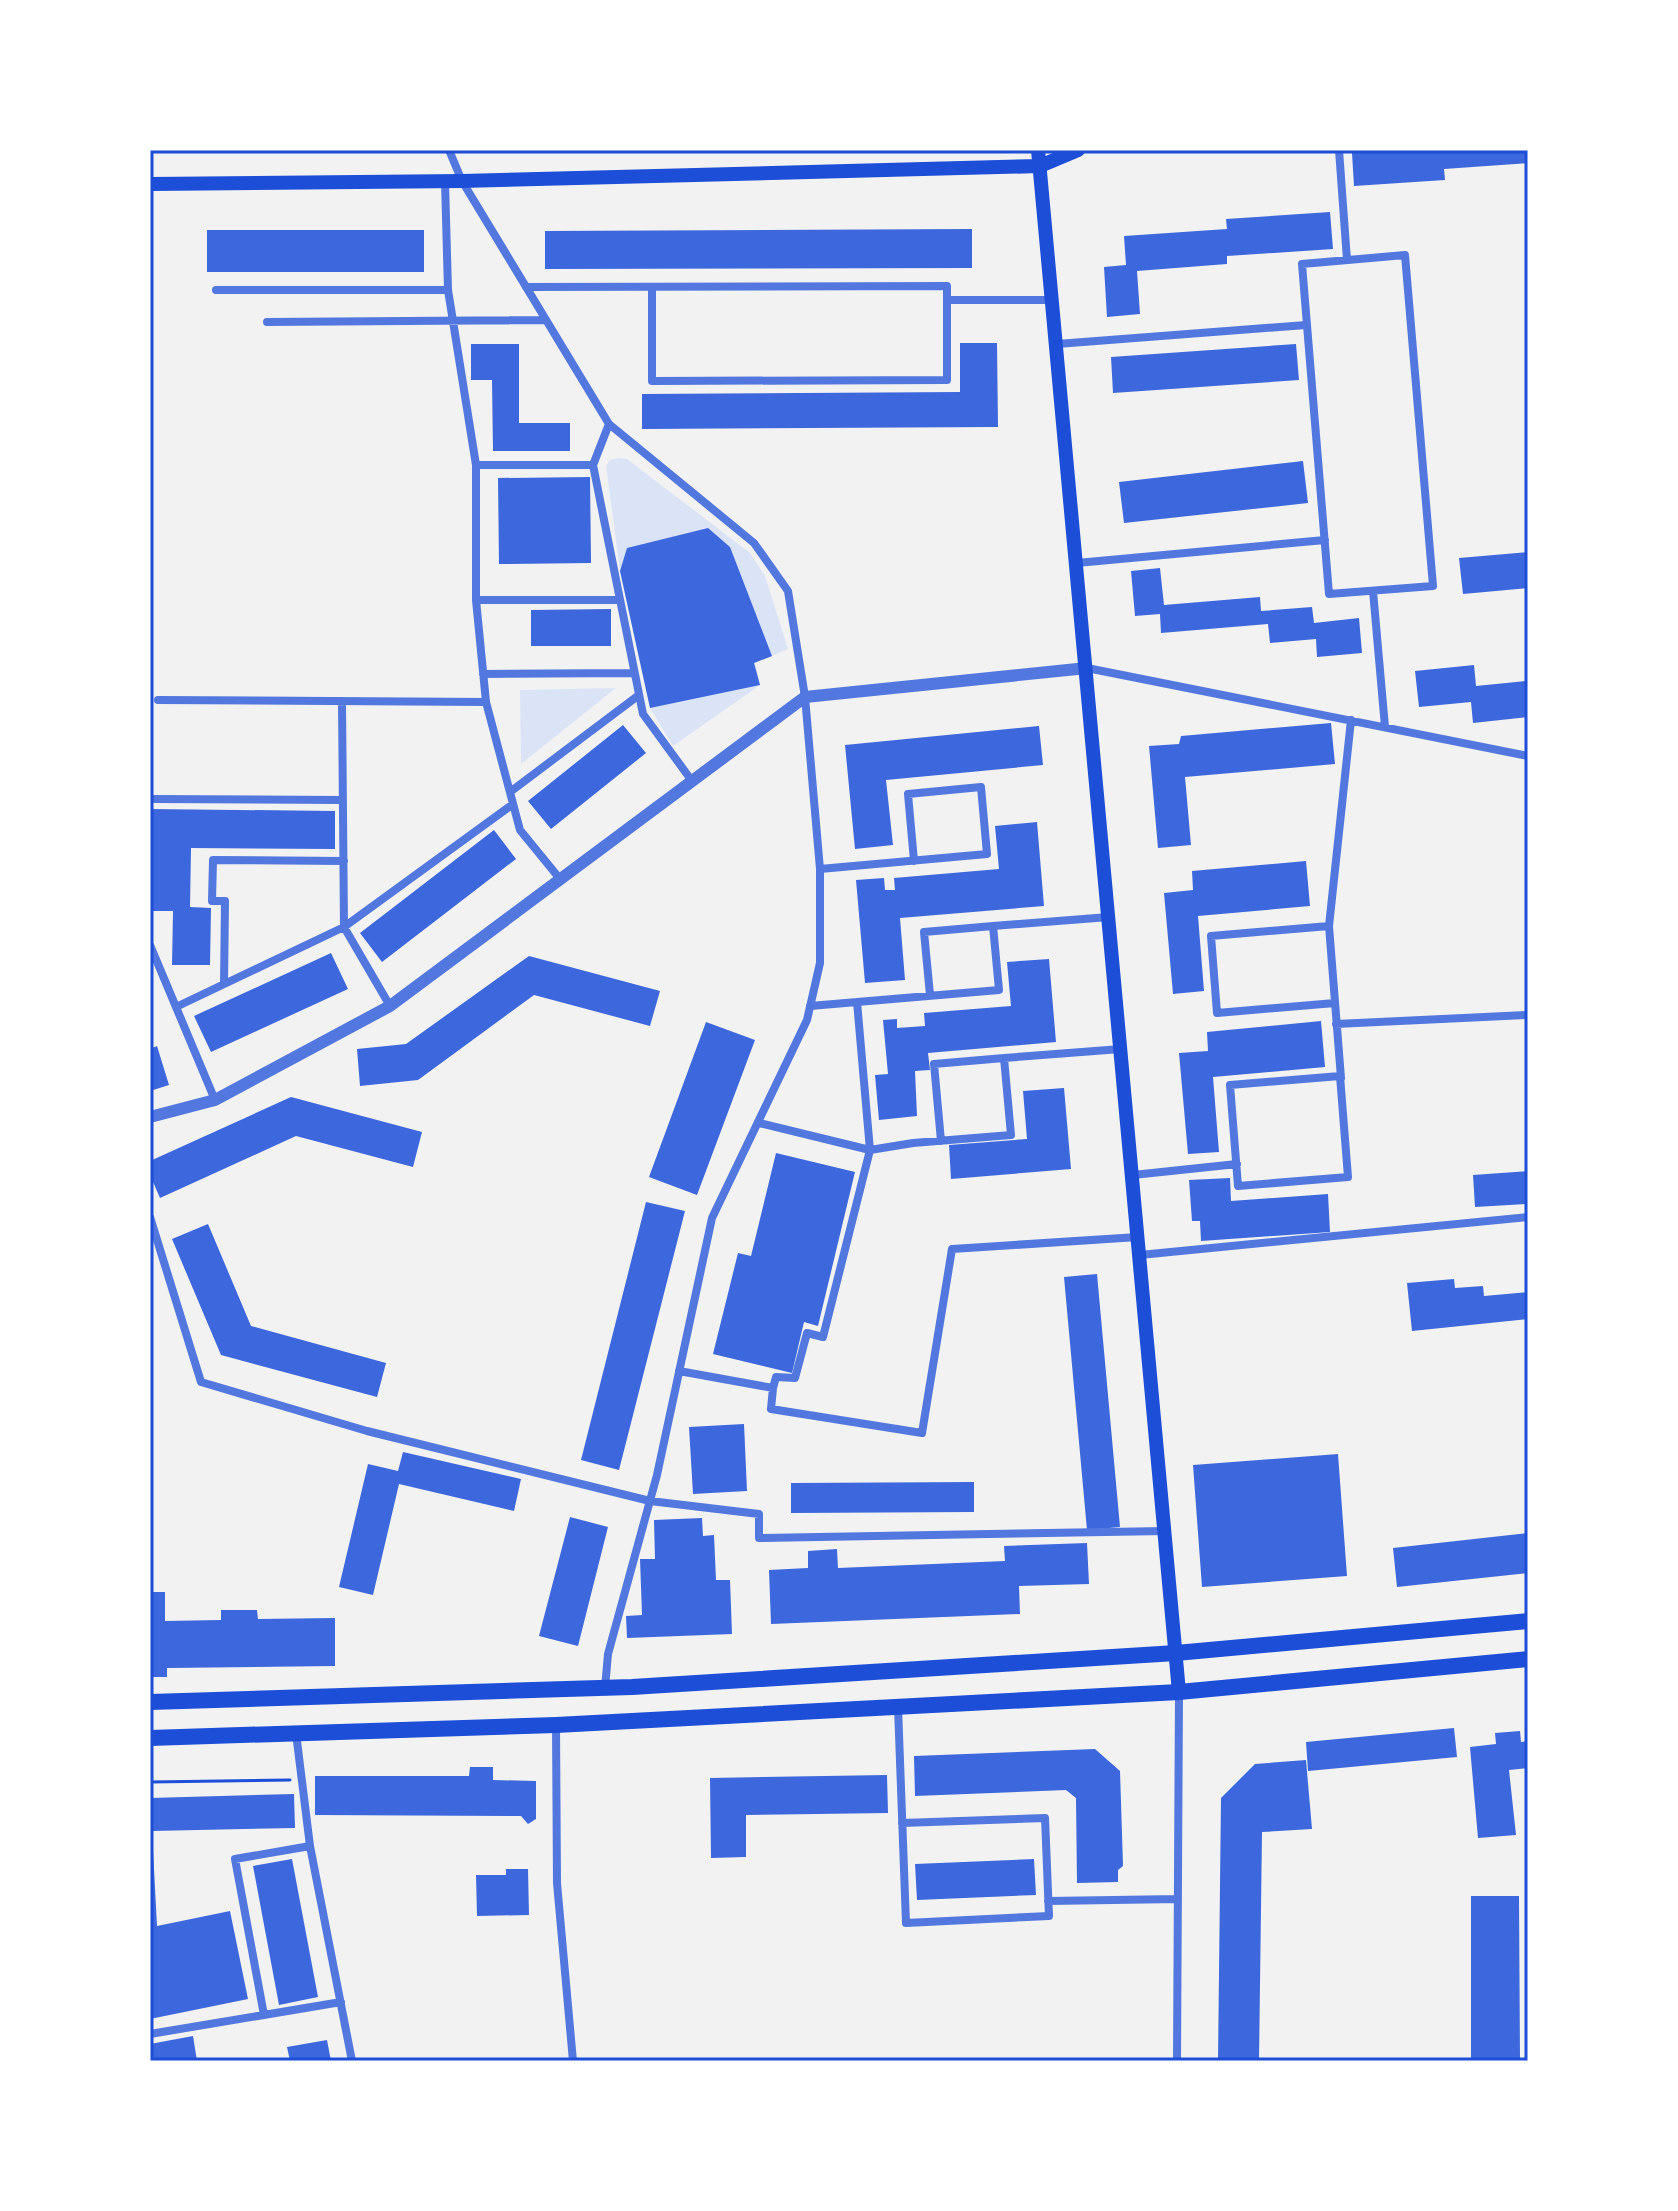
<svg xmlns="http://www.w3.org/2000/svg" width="1678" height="2211" viewBox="0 0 1678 2211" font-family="'Nunito Sans',sans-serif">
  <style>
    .green { fill: #dbe4f7 }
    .building { fill: #3d67dc }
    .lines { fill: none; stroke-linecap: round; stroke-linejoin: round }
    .path { stroke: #1d4ed8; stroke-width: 3 }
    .minor { stroke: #5277de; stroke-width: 8 }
    .tertiary { stroke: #5277de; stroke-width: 12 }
    .secondary { stroke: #1d4ed8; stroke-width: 14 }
    .primary { stroke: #1d4ed8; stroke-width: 16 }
    .neatline { fill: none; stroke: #1d4ed8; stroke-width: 3 }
  </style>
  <rect width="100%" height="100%" fill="#f2f2f2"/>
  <path class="green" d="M618,458L627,459L750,553L765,576L788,649L755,663L760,685L673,746L650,708L620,571L606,466L610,460Z
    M616,688L521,764L520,690Z"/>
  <path class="building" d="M1392,150H1528V163L1444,169L1445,180L1354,186L1352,153Z
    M1330,212L1333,249L1227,256V264L1137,271L1140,314L1107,317L1104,267L1126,265L1124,236L1227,229L1226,219Z
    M972,229V268L545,269V231Z
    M207,230H424V272H207Z
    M960,343H997L998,427L642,429V394L960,392Z
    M471,344H519V423H570V451H493L492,380H471Z
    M1296,344L1299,380L1113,393L1111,357Z
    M1303,461L1308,503L1124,523L1119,482Z
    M590,477L591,563L499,564L498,478Z
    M708,528L730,547L772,656L754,663L760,685L650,708L620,571L627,548Z
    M1528,552V588L1463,594L1459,558Z
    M1160,568L1164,605L1260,597L1261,611L1312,607L1314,623L1359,618L1362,653L1317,657L1316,639L1270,643L1268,624L1161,633L1160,614L1135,616L1131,571Z
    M611,609V646H531V610Z
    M1474,665L1476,686L1526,681L1528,717L1473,723L1471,702L1419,707L1415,671Z
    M1331,723L1335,764L1185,777L1191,845L1158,848L1149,746L1179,744L1181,736Z
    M623,725L646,753L551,829L528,801Z
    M1039,726L1043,765L886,780L893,845L855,849L845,745Z
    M150,809L335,811V849L191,848L190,907L211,908L210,965H172L173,911H150Z
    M1037,822L1044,906L900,918L905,980L865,983L856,880L884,878L885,890H895L894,878L999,869L995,826Z
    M494,830L516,859L382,962L360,933Z
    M1306,861L1310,906L1198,916L1204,991L1173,994L1164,893L1193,890L1192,871Z
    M331,953L348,989L211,1052L194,1016Z
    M529,956L660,991L650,1026L534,995L418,1080L360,1086L357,1049L406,1044Z
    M1049,959L1056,1042L928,1053L930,1070L915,1071L917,1116L879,1120L875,1075L888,1074L883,1020L897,1019V1028L925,1026L924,1013L1011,1006L1007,962Z
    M1321,1021L1325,1067L1213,1077L1219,1152L1188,1154L1179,1053L1208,1051L1207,1032Z
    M706,1022L755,1040L697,1195L649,1177Z
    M157,1046L169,1085L150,1091V1049Z
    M1064,1088L1071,1169L951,1179L949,1145L1027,1139L1023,1091Z
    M291,1097L422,1132L413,1167L296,1136L160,1198L150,1175V1161Z
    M776,1153L855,1172L818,1326L804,1322L792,1373L713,1354L738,1253L751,1256Z
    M1528,1171V1204L1475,1207L1473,1175Z
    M1230,1178L1231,1201L1328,1194L1330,1232L1201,1241L1200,1221H1192L1189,1180Z
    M646,1202L685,1211L619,1470L581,1460Z
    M208,1224L251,1326L386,1363L377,1397L221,1355L172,1239Z
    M1097,1274L1120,1527L1087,1530L1064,1277Z
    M1454,1279L1455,1288L1483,1286L1484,1296L1528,1292V1319L1412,1331L1407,1283Z
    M744,1424L747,1491L693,1494L689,1427Z
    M403,1452L521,1479L514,1511L399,1484L373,1595L339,1587L368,1464L398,1471Z
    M1338,1454L1347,1576L1202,1587L1193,1465Z
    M974,1482V1512L791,1513V1483Z
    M570,1517L608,1527L578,1646L539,1636Z
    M702,1518L703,1536L714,1535L716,1580H730L732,1634L627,1638L626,1616L642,1615L640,1559H655L654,1520Z
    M1528,1533V1573L1397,1587L1393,1548Z
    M1087,1543L1089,1584L1019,1586L1020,1614L771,1624L769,1570L808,1568V1551L837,1549L838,1568L1005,1561L1004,1546Z
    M150,1592H165V1621L221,1620V1610H257L258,1619L335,1618V1666L167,1668V1677H150Z
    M1454,1728L1457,1757L1308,1771L1306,1742Z
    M1520,1731L1521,1742L1528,1741V1768L1509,1770L1516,1835L1478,1838L1470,1747L1496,1744L1495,1733Z
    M1095,1749L1120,1771L1123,1866L1118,1870V1882L1077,1883L1076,1798L1066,1790L915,1796L914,1756Z
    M1306,1760L1312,1829L1262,1832L1259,2061H1218L1221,1798L1255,1764Z
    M470,1767H493V1780L536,1781V1819L528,1824L521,1816L315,1815V1776H469Z
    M887,1775L888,1813L746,1815V1857L711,1858L710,1778Z
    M294,1794L295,1828L152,1831L157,1926L230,1911L248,1999L150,2019V1798Z
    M292,1859L318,1997L279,2005L253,1866Z
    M1034,1859L1036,1895L917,1900L915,1864Z
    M506,1869H528L529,1915L477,1916L476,1875H506Z
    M1471,1896H1519L1520,2061H1471Z
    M193,2036L197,2061H150V2044Z
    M327,2040L331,2061H290L287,2047Z"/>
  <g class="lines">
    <path class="path" d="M150,1782L290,1780"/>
    <path class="minor" d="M449,150L462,181L609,424L754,543L788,591L805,697L820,869V963L807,1020L712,1218L657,1475L608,1654L605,1688
      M1339,150L1347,260
      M445,182L448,290L476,465
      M1405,255L1433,586L1329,594L1302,264Z
      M526,287L947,286V380L652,381V287
      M216,290H448
      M947,300H1052
      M267,322L546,320
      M1057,344L1306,325
      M609,424L593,465L643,714L692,781
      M1077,563L1325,540
      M1373,591L1385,727
      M476,600H619
      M1087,668L1528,756
      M483,674L634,673
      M158,700L486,702L476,600V465H593
      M342,701L344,927L390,1006
      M486,702L520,830L560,879
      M510,792L639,695
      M150,799L343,800
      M820,869L987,854L981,787L908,794L914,861
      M993,926L1109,917
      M1329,926L1211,936L1217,1013L1335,1003
      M150,945L215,1100
      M224,984L225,901H212L213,860L344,861
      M857,1002L870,1150L913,1143L1011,1135L1004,1058L1121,1049
      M810,1006L999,990L993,926L924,932L930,995
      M176,1007L344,927L513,804
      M1336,1024L1528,1015
      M1340,1076L1348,1177L1238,1186L1230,1085Z
      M1341,1078L1329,926L1351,720
      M941,1141L934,1064L1004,1058
      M1133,1175L1237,1164
      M150,1217L201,1382L367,1431L650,1501L759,1514V1538L1165,1531
      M1140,1255L1528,1217
      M679,1371L773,1388L776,1377L795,1378L807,1333L823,1337L870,1150L759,1123
      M773,1388L771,1409L922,1433L952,1249L1138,1237
      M898,1707L906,1923L1049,1916L1045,1818L902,1823
      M556,1725L557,1883L573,2061
      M296,1733L310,1846L352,2061
      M1048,1901L1178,1899
      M264,2015L235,1859L310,1846
      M150,2034L341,2002
      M1177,2061L1179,1692"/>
    <path class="tertiary" d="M150,1117L215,1100L390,1006L805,697L1087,668"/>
    <path class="secondary" d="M1038,150L1179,1692
      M150,184L462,181L1040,166L1078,150"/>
    <path class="primary" d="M150,1702L632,1687L1176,1653L1528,1621
      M150,1738L556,1725L1179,1692L1528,1659"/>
  </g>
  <rect width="1678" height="2211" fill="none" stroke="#ffffff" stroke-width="304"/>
  <rect x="152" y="152" width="1374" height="1907" class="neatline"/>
</svg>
